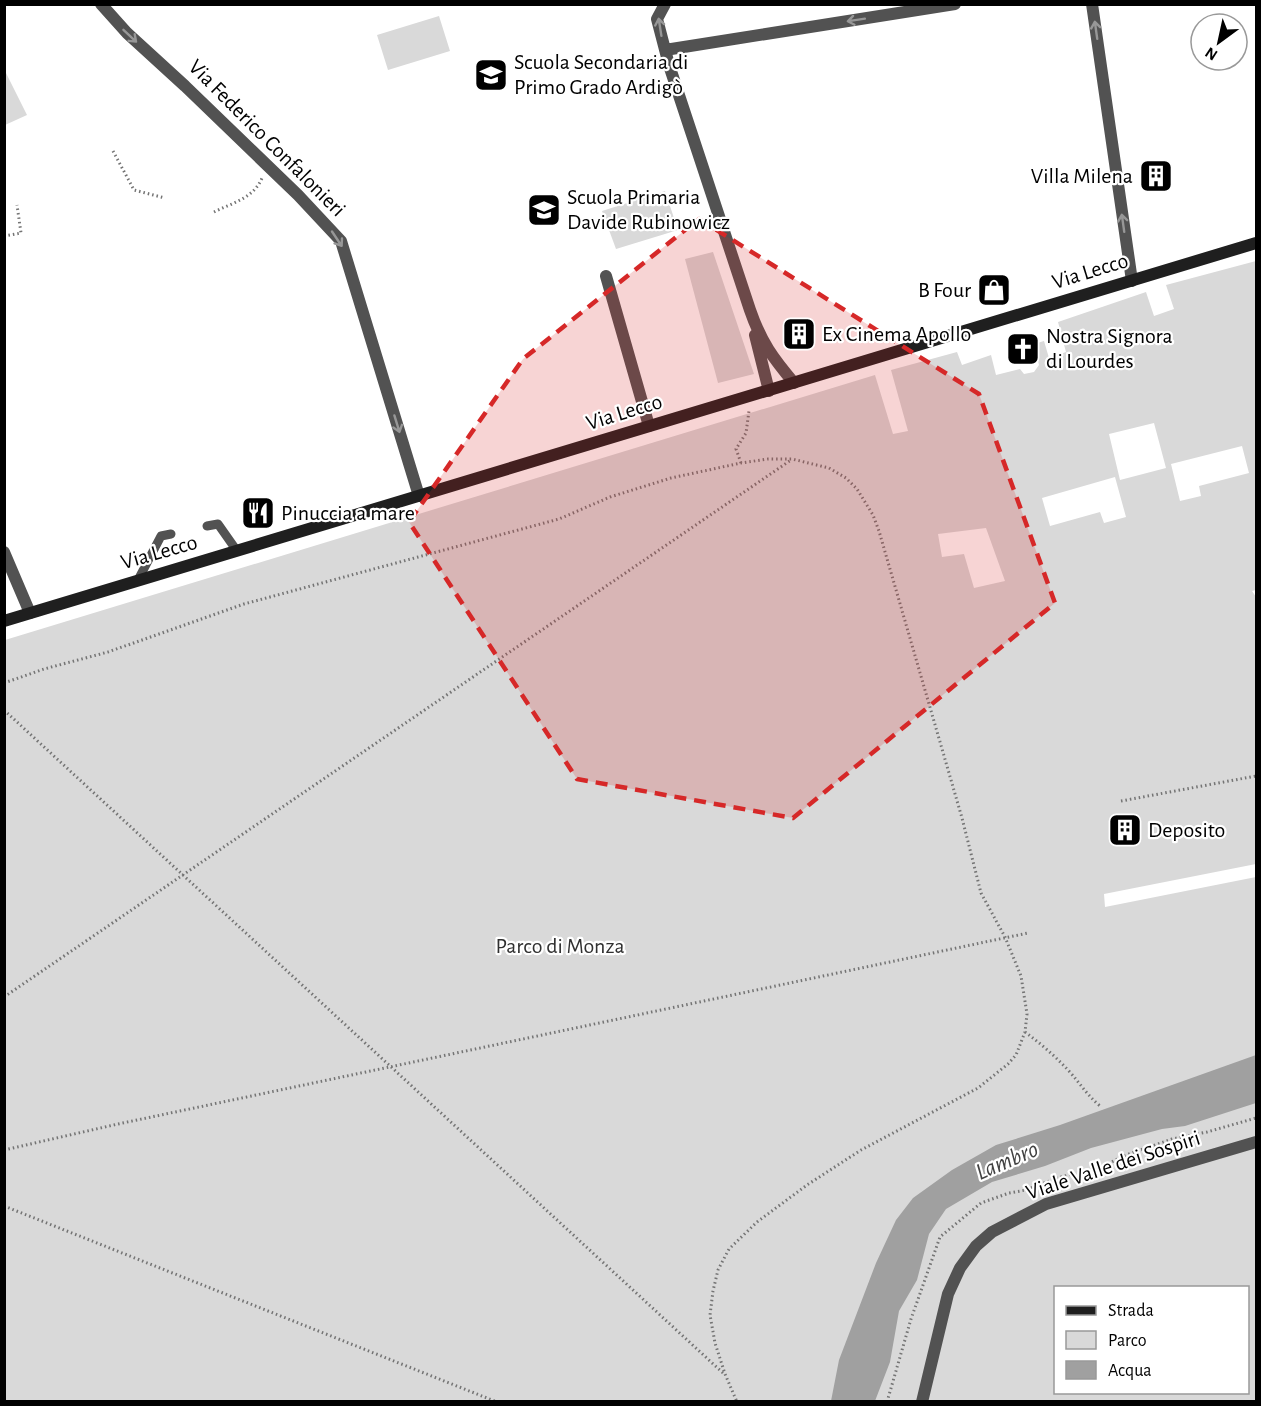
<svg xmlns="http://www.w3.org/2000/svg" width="1261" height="1406" viewBox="0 0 1261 1406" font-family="'Alegreya Sans',sans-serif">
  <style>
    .green { fill: #d9d9d9; fill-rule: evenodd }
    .water { fill: #a0a0a0 }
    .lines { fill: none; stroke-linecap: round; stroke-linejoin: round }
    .path { stroke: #747474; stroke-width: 3; stroke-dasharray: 1.5 3; stroke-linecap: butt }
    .service { stroke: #525252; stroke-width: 9 }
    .minor { stroke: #525252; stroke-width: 12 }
    .secondary { stroke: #1f1f1f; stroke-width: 12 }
    .oneway { stroke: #979797 }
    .marked { fill: #d62828; fill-opacity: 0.2; stroke: #d62828; stroke-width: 4.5; stroke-dasharray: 12 8; stroke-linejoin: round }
    .labels { text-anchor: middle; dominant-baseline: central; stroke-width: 4.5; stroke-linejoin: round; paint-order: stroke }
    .poi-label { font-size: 22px; fill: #000; stroke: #fff; text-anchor: start }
    .street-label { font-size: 22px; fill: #000; stroke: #fff }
    .park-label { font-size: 22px; fill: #303030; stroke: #fff }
    .water-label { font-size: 24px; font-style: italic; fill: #414141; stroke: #fff }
  </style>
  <rect width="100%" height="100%" fill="#fff"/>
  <path class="green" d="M439,16L450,51L388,70L377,35Z
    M5,71L27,115L5,125H4Z
    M665,191L678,230L616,249L602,211Z
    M713,252L754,374L718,383L685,259Z
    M1256,261V590L1252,591L1256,597V864L1104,894L1105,907L1256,877V1401L5,1402V640L875,375L893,434L908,431L891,370L957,352L962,365L991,355L996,375L1020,369L1024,374L1034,372L1039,365L1034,344L1044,341L1049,358L1066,352L1058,322L1146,292L1154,316L1174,309L1166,285ZM1154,423L1166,468L1120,480L1109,434ZM1242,446L1249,473L1199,486L1201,496L1180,501L1171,464ZM1115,477L1126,517L1104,523L1100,512L1050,526L1042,498ZM986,528L1005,581L974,588L964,554L942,557L938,534ZM1056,1288H1248V1392H1056Z"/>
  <path class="water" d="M1256,1055V1103L1185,1126L1162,1129L1091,1148L1045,1166L992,1182L946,1209L929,1234L917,1280L899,1311L890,1362L875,1401H831L839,1360L876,1263L896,1220L913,1198L952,1170L996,1145L1060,1125Z"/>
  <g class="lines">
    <path class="path" d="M113,151L134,190L165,198
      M214,212C232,203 254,198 262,178
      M4,236L21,233L17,205
      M741,463L736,449L746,433L749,411
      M4,683L44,669L108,652L244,604L559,519L610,497L671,478L741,463L768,459H792L829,468L846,478L857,489L873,515L879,531L962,818L981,893L1005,937L1021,976L1027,1014L1025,1032L1016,1055L1008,1064L978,1088L861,1150L807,1185L757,1222L729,1249L718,1270L713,1291L710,1315L715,1343L725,1374L737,1402
      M4,710L723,1373
      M1121,801L1256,776
      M4,997L791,460
      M1025,1032C1040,1043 1055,1056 1068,1070C1080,1083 1086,1094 1100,1106
      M4,1150L118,1124L1028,933
      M4,1206L497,1402
      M887,1402L911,1319L940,1237L981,1203L1009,1193L1026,1190L1057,1178L1104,1166L1123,1156L1172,1139L1207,1132L1256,1118"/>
    <path class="service" d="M207,526L218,524L237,551
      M138,580L161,536L171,534"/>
    <path class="minor" d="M101,4L127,33L185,86L298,195L341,241L419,496
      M665,4L657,19L669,65L750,310C761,342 773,358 794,383
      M1092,4L1132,281
      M665,50L955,4
      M606,276L649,426
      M755,335L769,391
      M4,552L30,613
      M922,1402L948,1294L960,1268L976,1246L992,1232L1046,1204L1256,1142"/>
    <path class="secondary" d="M4,621L1256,243"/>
  </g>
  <defs><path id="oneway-shaft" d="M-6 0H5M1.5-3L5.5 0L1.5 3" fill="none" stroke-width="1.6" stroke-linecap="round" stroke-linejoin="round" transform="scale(1.5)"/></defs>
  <g class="oneway">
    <use href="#oneway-shaft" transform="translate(856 20) rotate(171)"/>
    <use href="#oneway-shaft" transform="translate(660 27) rotate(-99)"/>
    <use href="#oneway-shaft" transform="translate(1096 30) rotate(-98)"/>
    <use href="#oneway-shaft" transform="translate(130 36) rotate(43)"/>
    <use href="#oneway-shaft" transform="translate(1123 223) rotate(-98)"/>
    <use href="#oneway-shaft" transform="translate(337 239) rotate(56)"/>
    <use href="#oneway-shaft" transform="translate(397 424) rotate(73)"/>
  </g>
  <path class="marked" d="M699,219L979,394L1055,603L793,818L577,779L409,522L523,359Z"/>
  <defs>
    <symbol id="school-square" viewBox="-11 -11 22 22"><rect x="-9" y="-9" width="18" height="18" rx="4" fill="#000" stroke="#fff"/><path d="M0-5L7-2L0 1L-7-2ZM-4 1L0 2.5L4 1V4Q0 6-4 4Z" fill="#fff"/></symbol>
    <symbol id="building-square" viewBox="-11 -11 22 22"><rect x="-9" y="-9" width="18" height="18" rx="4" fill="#000" stroke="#fff"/><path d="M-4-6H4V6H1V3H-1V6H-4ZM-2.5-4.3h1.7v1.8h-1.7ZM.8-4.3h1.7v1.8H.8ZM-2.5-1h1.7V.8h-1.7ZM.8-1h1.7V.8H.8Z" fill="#fff"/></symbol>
    <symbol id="shop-square" viewBox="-11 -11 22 22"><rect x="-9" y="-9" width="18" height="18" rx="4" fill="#000" stroke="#fff"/><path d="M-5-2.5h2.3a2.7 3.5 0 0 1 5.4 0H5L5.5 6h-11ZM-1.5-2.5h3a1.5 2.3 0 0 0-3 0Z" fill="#fff"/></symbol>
    <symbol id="church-square" viewBox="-11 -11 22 22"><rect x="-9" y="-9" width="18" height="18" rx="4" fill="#000" stroke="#fff"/><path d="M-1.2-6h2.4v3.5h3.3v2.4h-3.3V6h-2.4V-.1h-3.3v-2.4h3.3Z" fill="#fff"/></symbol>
    <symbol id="restaurant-square" viewBox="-11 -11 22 22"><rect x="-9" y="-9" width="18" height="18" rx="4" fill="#000" stroke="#fff"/><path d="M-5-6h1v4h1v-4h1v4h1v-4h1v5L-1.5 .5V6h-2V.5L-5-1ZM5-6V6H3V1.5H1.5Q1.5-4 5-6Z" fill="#fff"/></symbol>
  </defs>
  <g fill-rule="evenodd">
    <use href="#school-square" x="472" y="56" width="38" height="38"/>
    <use href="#building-square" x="1137" y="157" width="38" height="38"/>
    <use href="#school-square" x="525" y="191" width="38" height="38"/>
    <use href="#shop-square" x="975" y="271" width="38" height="38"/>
    <use href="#building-square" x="780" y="315" width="38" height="38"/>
    <use href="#church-square" x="1004" y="330" width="38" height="38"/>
    <use href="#restaurant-square" x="239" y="494" width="38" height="38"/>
    <use href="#building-square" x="1106" y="811" width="38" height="38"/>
  </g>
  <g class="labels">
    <g class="poi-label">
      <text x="514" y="62">Scuola Secondaria di<tspan x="514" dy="25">Primo Grado Ardigò</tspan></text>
      <text x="1133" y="176" text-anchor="end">Villa Milena</text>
      <text x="567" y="197">Scuola Primaria<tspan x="567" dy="25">Davide Rubinowicz</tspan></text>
      <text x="971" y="290" text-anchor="end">B Four</text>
      <text x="822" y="334">Ex Cinema Apollo</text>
      <text x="1046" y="336">Nostra Signora<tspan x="1046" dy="25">di Lourdes</tspan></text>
      <text x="281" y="513">Pinuccia a mare</text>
      <text x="1148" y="830">Deposito</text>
    </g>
    <g class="street-label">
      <text transform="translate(267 138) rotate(45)">Via Federico Confalonieri</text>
      <text transform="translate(1090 271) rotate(-17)">Via Lecco</text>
      <text transform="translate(624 412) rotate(-17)">Via Lecco</text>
      <text transform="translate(159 552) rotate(-16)">Via Lecco</text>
      <text transform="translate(1113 1165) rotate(-18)">Viale Valle dei Sospiri</text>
    </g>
    <g class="park-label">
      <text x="560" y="946">Parco di Monza</text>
    </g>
    <g class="water-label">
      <text transform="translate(1007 1161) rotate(-23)">Lambro</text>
    </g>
  </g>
  <rect width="1261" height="1406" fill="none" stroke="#000000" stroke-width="12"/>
  <rect x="1054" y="1286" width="195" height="108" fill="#ffffff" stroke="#999999" stroke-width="1.5"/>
  <rect x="1066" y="1306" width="30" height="9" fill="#1f1f1f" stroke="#999999" stroke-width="1.5"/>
  <text x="1108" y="1316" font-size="18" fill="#000000">Strada</text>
  <rect x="1066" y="1331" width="30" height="18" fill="#d9d9d9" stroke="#999999" stroke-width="1.5"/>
  <text x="1108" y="1346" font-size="18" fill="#000000">Parco</text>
  <rect x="1066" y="1361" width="30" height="18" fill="#a0a0a0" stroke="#999999" stroke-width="1.5"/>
  <text x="1108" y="1376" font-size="18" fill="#000000">Acqua</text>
  <g transform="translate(1219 42) rotate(213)"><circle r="28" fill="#ffffff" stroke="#999999" stroke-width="1.5"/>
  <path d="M0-4.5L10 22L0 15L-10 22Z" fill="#000000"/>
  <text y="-9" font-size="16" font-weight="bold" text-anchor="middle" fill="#000000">N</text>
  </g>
</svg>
